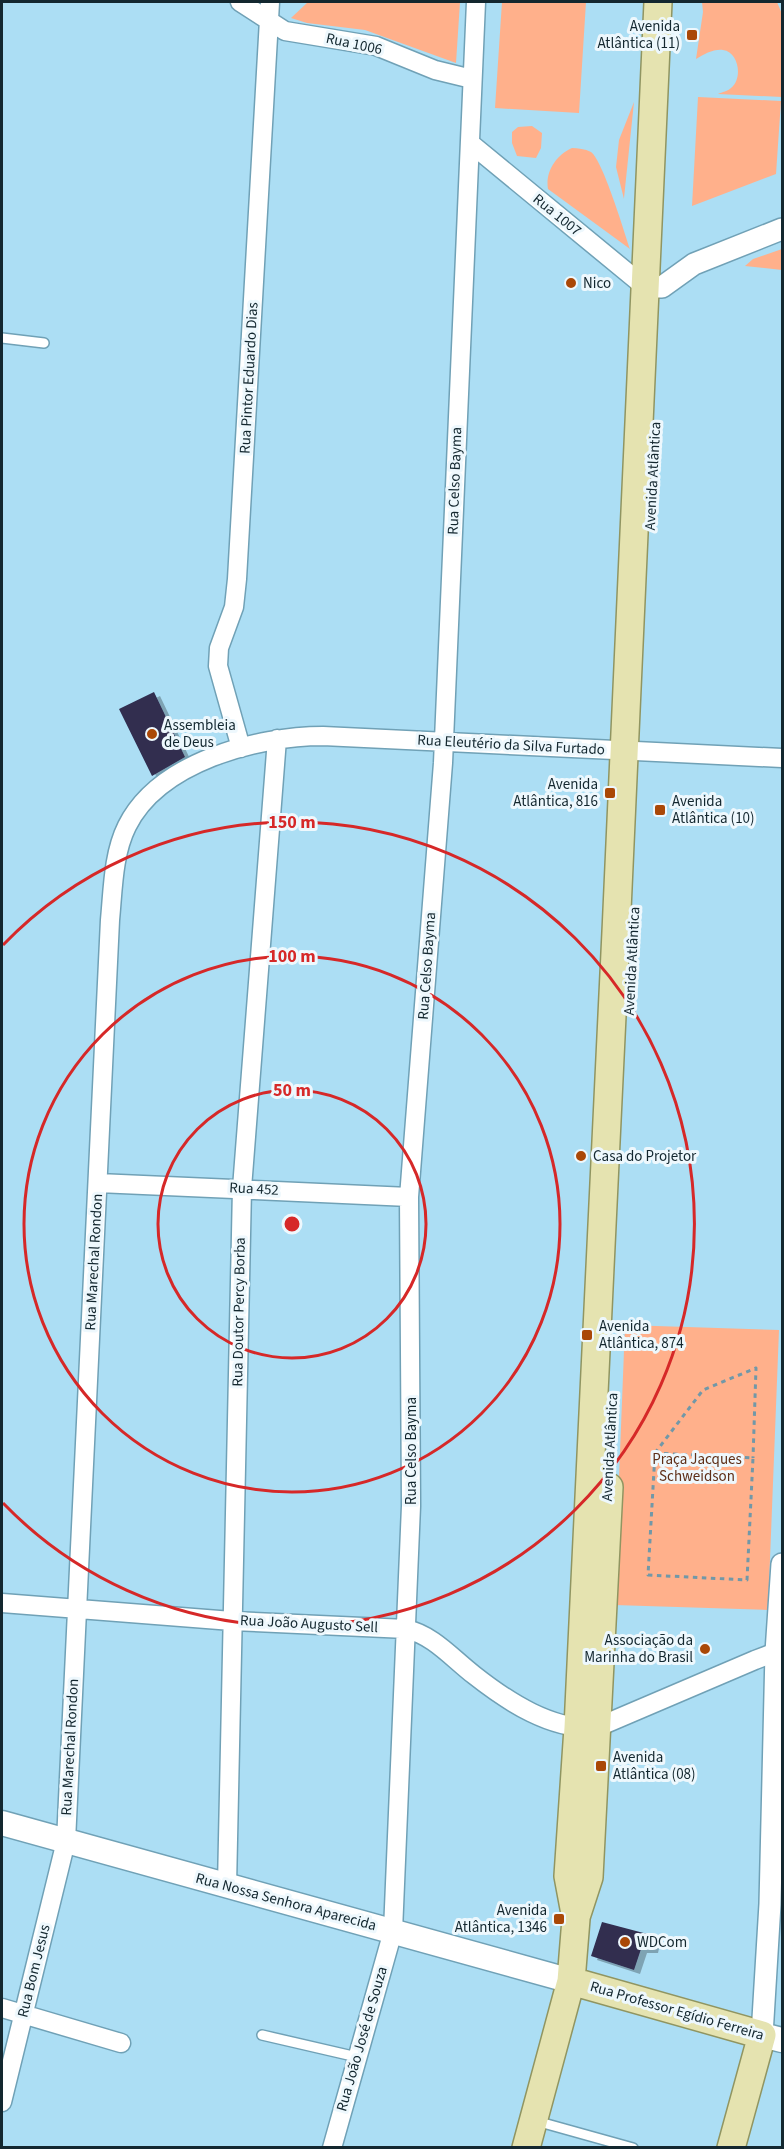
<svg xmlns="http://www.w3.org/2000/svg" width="784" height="2149" viewBox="0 0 784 2149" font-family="'Source Sans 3',sans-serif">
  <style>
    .green { fill: #ffb08b }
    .building { fill: #302e50; filter: url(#shadow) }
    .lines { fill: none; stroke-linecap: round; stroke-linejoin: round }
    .service-casing { stroke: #70a1b6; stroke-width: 12 }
    .minor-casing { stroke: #70a1b6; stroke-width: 21 }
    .tertiary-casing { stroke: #70a1b6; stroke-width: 24 }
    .secondary-casing { stroke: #70a1b6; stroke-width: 27 }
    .primary-casing { stroke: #909561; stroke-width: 30 }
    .path { stroke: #7198a8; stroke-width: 3; stroke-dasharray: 4.5 4.5; stroke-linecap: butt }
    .service { stroke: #fff; stroke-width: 9 }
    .minor { stroke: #fff; stroke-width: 18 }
    .tertiary { stroke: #fff; stroke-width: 21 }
    .secondary { stroke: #fff; stroke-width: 24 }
    .primary { stroke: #e5e3b0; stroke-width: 27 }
    .ring { fill: none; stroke: #d62828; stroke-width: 3 }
    .poi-dot { fill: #aa4807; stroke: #eef8fd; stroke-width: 2 }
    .labels { text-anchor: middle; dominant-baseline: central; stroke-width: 6; stroke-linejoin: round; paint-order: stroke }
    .poi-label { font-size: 15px; fill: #13272f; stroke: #eef8fd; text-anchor: start }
    .street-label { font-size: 15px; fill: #13272f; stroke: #eef8fd }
    .park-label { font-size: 15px; fill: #5f2f17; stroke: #eef8fd }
    .centre { fill: #d62828; stroke: #eef8fd; stroke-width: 3 }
    .ring-label { font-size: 18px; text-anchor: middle; font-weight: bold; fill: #d62828; stroke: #eef8fd; stroke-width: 6; stroke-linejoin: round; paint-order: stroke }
  </style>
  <defs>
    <filter id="shadow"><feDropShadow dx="6" dy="4" stdDeviation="0" flood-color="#0004"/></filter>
  </defs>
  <rect width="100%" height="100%" fill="#acdef4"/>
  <path class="green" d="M308,2H460L456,63L365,30L307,23L291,18Z
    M502,2H586L579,113L495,108Z
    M702,2H777L782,14V97L718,94C722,92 728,91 731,88C743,79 739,52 723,50C713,49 705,54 696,59L703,12Z
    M698,97L781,101L776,174L692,206Z
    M634,102L624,198V199L616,167L619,140Z
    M532,126L542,133L541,148L536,158L517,156L512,143V132L518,127Z
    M572,148C578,148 585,149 591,152C603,161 624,231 630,249L548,189C545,172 556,155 572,148Z
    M782,249V270L745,266L753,259Z
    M625,1325L779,1330L768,1610L614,1605Z"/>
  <path class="building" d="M154,692L185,757L152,776L119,709Z
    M602,1922L655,1936L652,1949H641L634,1970L591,1956Z"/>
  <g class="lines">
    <defs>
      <path id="service" d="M2,338L44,343
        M262,2035L357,2057
        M536,2121L633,2148"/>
      <path id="minor" d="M240,2L285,31L376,46L435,70L472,79
        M470,143L645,287
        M241,748L218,666L219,648L234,607L237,579L270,2
        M98,1183L409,1197
        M2,1603L232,1621L406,1629C433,1635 452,1658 474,1675C507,1701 553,1732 598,1727L755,1660L776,1652H782
        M227,1886L242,1188L277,739
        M2,2008L121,2043
        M2,2102L66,1841L110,920C113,889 113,854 127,826C159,762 257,736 323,736L782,758
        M332,2148L393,1931L411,1506L409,1197L443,763L476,2"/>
      <path id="tertiary" d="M645,287H662L694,264L782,229
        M762,2035L770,1904L776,1652L782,1564"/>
      <path id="secondary" d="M2,1823L571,1981
        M762,2035L782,2040"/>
      <path id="primary" d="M576,1917L589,1877L609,1487
        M571,1981L762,2035L731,2148
        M526,2148L571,1981L576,1919L568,1876L578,1728C606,1153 633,577 658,2"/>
    </defs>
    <use href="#service" class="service-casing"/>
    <use href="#minor" class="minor-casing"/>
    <use href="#tertiary" class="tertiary-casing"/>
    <use href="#secondary" class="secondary-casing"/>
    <use href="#primary" class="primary-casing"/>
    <path class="path" d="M655,1453L753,1458L747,1580L648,1575Z
      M655,1453L703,1390L756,1368L753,1458"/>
    <use href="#service" class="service"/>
    <use href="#minor" class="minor"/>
    <use href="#tertiary" class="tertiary"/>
    <use href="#secondary" class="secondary"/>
    <use href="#primary" class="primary"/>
  </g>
  <g class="ring">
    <circle cx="292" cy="1224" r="134"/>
    <circle cx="292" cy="1224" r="268"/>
    <path d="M3 945A402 402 0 1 1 3 1503"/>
  </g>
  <g class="poi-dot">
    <rect x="686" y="29" width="12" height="12" rx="3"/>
    <circle cx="571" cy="283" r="6"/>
    <circle cx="152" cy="734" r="6"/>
    <rect x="604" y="787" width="12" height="12" rx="3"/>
    <rect x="654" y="804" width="12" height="12" rx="3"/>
    <circle cx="581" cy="1156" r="6"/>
    <rect x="581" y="1329" width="12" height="12" rx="3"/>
    <circle cx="705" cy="1649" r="6"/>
    <rect x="595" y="1760" width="12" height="12" rx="3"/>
    <rect x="553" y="1913" width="12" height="12" rx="3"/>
    <circle cx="625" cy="1942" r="6"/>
  </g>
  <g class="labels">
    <g class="poi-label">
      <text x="680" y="26" text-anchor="end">Avenida<tspan x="680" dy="17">Atlântica (11)</tspan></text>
      <text x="583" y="283">Nico</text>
      <text x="164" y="725">Assembleia<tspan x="164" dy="17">de Deus</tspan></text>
      <text x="598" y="784" text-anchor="end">Avenida<tspan x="598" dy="17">Atlântica, 816</tspan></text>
      <text x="672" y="801">Avenida<tspan x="672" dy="17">Atlântica (10)</tspan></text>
      <text x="593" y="1156">Casa do Projetor</text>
      <text x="599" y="1326">Avenida<tspan x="599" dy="17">Atlântica, 874</tspan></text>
      <text x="693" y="1640" text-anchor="end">Associação da<tspan x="693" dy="17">Marinha do Brasil</tspan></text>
      <text x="613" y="1757">Avenida<tspan x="613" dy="17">Atlântica (08)</tspan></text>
      <text x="547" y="1910" text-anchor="end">Avenida<tspan x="547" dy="17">Atlântica, 1346</tspan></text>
      <text x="637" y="1942">WDCom</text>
    </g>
    <g class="street-label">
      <text transform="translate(354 44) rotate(12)">Rua 1006</text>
      <text transform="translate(557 215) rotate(39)">Rua 1007</text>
      <text transform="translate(249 378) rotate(-87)">Rua Pintor Eduardo Dias</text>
      <text transform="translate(653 476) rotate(-87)">Avenida Atlântica</text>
      <text transform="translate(455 481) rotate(-88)">Rua Celso Bayma</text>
      <text transform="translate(511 745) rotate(3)">Rua Eleutério da Silva Furtado</text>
      <text transform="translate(632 961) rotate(-87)">Avenida Atlântica</text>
      <text transform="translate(427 966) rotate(-86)">Rua Celso Bayma</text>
      <text transform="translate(254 1189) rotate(3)">Rua 452</text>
      <text transform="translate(94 1262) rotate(-87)">Rua Marechal Rondon</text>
      <text transform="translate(239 1312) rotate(-89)">Rua Doutor Percy Borba</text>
      <text transform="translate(610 1447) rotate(-87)">Avenida Atlântica</text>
      <text transform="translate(411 1451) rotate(-90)">Rua Celso Bayma</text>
      <text transform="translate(309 1624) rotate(3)">Rua João Augusto Sell</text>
      <text transform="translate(70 1747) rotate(-87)">Rua Marechal Rondon</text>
      <text transform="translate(286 1902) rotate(15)">Rua Nossa Senhora Aparecida</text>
      <text transform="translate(34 1971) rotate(-76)">Rua Bom Jesus</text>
      <text transform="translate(677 2011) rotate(16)">Rua Professor Egídio Ferreira</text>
      <text transform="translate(362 2039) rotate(-74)">Rua João José de Souza</text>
    </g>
    <g class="park-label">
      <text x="697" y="1459">Praça Jacques<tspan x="697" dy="17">Schweidson</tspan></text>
    </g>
  </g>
  <circle cx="292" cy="1224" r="9" class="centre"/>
  <g class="ring-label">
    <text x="292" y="828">150 m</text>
    <text x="292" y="962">100 m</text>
    <text x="292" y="1096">50 m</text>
  </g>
  <rect width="784" height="2149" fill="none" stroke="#13272f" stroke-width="6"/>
</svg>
